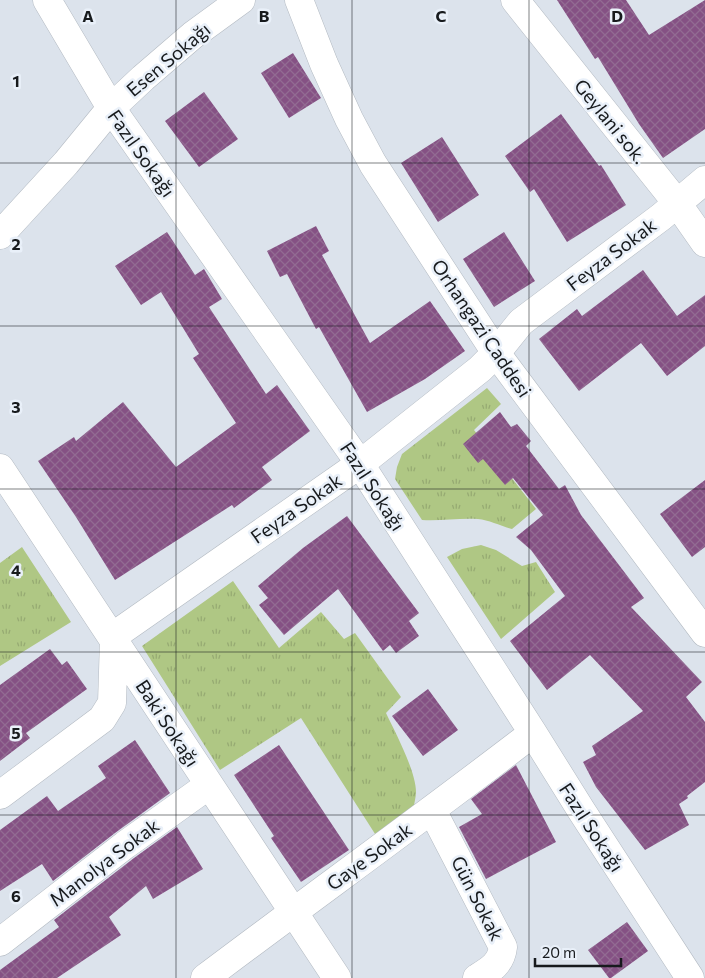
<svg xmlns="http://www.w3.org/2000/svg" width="705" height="978" viewBox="0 0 705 978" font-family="Commissioner,sans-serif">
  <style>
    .grass { fill: url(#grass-tufts) }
    .building { fill: url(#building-cross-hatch) }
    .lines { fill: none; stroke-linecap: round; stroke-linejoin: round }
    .minor-casing { stroke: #b3bac2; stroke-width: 29 }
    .tertiary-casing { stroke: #b3bac2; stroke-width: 29 }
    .minor { stroke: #fff; stroke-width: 28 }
    .tertiary { stroke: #fff; stroke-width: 28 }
    .grid { fill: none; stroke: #171a1d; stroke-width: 1; stroke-opacity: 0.55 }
    .labels { text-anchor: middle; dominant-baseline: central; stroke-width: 5; stroke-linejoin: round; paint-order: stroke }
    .street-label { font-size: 19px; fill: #171a1d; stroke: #e9f0f9 }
    .grid-label { font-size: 16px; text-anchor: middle; font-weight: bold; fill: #171a1d; stroke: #e9f0f9; stroke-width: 5; stroke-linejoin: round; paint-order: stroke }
  </style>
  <defs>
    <pattern id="grass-tufts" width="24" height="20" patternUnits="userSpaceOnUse" patternTransform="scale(1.25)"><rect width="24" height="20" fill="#afc784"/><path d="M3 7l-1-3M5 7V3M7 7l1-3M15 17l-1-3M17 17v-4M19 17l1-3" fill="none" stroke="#96aa72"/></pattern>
    <pattern id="building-cross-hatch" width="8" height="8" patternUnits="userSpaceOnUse" patternTransform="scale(1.25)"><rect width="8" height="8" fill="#855184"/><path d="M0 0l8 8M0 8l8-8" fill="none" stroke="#926b92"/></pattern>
  </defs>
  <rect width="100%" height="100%" fill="#dce3ec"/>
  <path class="grass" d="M487,388L501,404L474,430L536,509L512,529C501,526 489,520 478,519C459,518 441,521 422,520L395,479L397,467L402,454Z
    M481,545L496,550L522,566L536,562L555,592L501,639L447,557L462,549Z
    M22,547L71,622L0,666V563Z
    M233,581L279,648L321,612L344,639L355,633L401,697L386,713C395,732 416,771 416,792C416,797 414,803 414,807L377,837L301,718L220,770L142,646Z"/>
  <path class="building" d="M557,0H626L649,35L705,0V129L663,158L639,124L598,57L595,59Z
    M293,53L321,98L289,118L261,73Z
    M204,92L238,139L199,167L165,121Z
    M561,114L599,166L601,165L626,205L567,242L534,189L530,192L505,156Z
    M442,137L479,195L438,222L401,163Z
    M316,226L329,251L322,255L370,343L430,301L465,351L425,379L367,412L319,327L316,329L287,274L280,277L267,251Z
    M167,232L195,275L204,269L222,299L209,307L266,394L277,385L310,431L262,467L272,480L234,508L232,505L115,580L76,517L38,461L74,437L76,441L123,402L176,467L236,423L193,358L199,354L161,292L141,305L115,266Z
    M504,232L535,281L494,307L463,259Z
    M643,270L677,316L705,295V346L667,376L641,343L579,391L539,339L577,309L582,316Z
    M500,412L511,427L517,424L531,441L526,446L559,489L565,485L581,515L644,598L631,607L702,682L686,697L705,722V782L687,796L688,798L679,804L689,825L645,850L596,787L583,762L596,755L592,746L643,711L590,655L547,690L510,641L565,596L531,550L516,537L543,515L513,478L505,485L483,459L478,463L463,444Z
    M705,480V547L692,557L660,514Z
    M347,516L419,613L409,621L419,636L396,653L390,645L383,651L338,589L284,635L259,605L268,598L258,586L303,548Z
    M50,649L62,665L67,661L87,689L26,733L30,738L0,761V685Z
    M428,689L458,730L423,756L392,716Z
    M135,740L170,793L115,833L53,881L42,864L0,891V830L47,796L58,811L106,778L98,766Z
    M279,745L349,850L301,882L271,838L274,836L234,775Z
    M516,765L556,842L486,879L459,827L482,814L471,799Z
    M177,827L203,869L153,899L146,886L109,917L121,935L57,978H0V970L59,927L54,920L134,858Z
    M627,922L648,951L611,978H609L588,950Z"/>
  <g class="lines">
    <defs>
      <path id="minor" d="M47,0L111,108L360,464L533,733L581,810L690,978
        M515,0L677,203L705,243
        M0,235L66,163L111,108L143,78L193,35L241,0
        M0,468L337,978
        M0,795L102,719L112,703L114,640L122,630L360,464L480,369L496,353L521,322L661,217L705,180
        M432,810L503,947C501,964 490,970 477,978
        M0,942L125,845L209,785
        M205,978C314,896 425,816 533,733"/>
      <path id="tertiary" d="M299,0L324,64L349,119L373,164L496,353L705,633"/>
    </defs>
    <use href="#minor" class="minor-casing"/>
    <use href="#tertiary" class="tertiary-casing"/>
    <use href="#minor" class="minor"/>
    <use href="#tertiary" class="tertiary"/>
  </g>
  <path class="grid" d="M176,0V978M352,0V978M529,0V978M0,163H705M0,326H705M0,489H705M0,652H705M0,815H705"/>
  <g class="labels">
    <g class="street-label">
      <text transform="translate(168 59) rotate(-40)">Esen Sokağı</text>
      <text transform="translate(611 121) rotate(51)">Geylani sok.</text>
      <text transform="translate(142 153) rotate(55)">Fazıl Sokağı</text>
      <text transform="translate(611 254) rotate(-37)">Feyza Sokak</text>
      <text transform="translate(482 328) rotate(56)">Orhangazi Caddesi</text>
      <text transform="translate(373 486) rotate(57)">Fazıl Sokağı</text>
      <text transform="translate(296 508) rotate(-35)">Feyza Sokak</text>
      <text transform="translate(168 723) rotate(57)">Baki Sokağı</text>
      <text transform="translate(592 827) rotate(57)">Fazıl Sokağı</text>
      <text transform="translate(369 856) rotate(-36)">Gaye Sokak</text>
      <text transform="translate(104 862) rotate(-37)">Manolya Sokak</text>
      <text transform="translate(478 898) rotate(63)">Gün Sokak</text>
    </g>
  </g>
  <g class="grid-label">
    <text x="88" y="22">A</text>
    <text x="264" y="22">B</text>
    <text x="441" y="22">C</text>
    <text x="617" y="22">D</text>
    <text x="16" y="87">1</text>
    <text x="16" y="250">2</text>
    <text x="16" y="413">3</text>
    <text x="16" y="576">4</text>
    <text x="16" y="739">5</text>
    <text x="16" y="902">6</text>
  </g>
  <path d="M535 958v8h86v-8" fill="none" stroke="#171a1d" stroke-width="2.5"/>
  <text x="542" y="958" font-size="15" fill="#171a1d" stroke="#e9f0f9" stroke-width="4" paint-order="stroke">20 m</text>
</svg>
